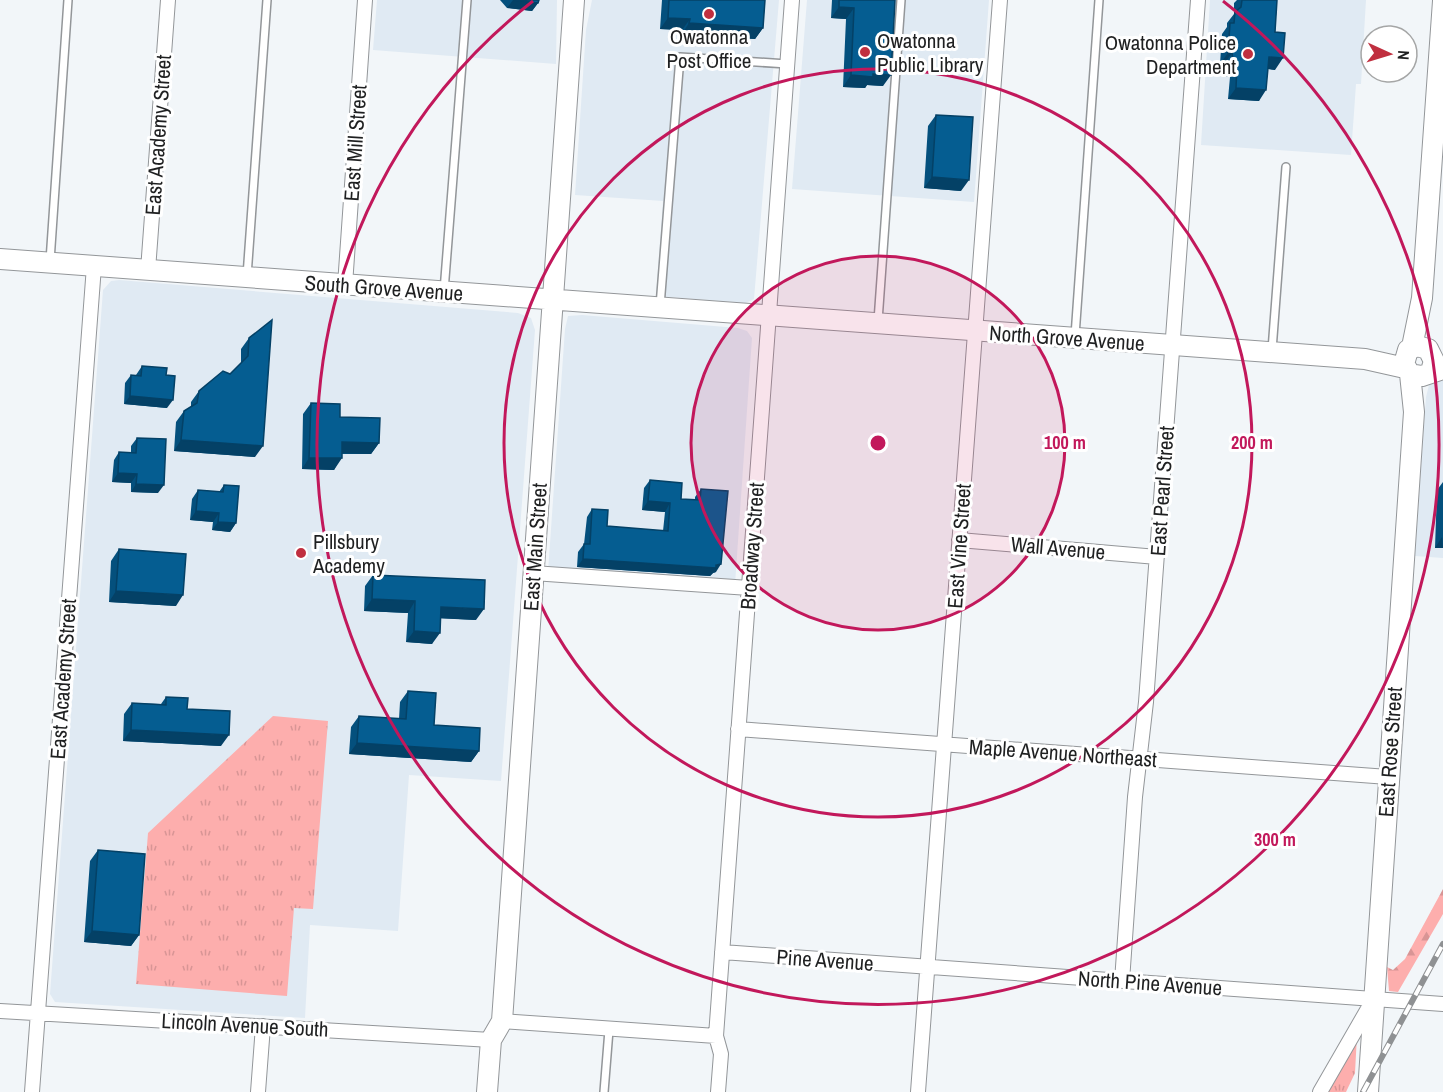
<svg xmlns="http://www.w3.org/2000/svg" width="1443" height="1092" viewBox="0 0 1443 1092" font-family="'Archivo Narrow',sans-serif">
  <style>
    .built { fill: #e0eaf3 }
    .grass { fill: url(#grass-tufts) }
    .forest { fill: url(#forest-firs) }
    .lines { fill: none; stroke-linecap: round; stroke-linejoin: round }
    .lane-casing { stroke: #939699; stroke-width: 10 }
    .street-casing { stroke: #939699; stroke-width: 16 }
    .secondary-casing { stroke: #939699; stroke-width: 22 }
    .lane { stroke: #fff; stroke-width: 7 }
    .street { stroke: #fff; stroke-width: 14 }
    .secondary { stroke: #fff; stroke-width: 20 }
    .rail-casing { stroke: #8f9193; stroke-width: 6 }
    .rail { stroke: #fff; stroke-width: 4; stroke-dasharray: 11; stroke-linecap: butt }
    .wall { fill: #04507d }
    .shaded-wall { fill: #044166 }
    .building { fill: #055d91; stroke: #044166; stroke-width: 1.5 }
    .ring { fill: none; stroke: #c2185b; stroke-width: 3 }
    .poi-dot { fill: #c02f3f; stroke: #fff; stroke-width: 2 }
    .labels { text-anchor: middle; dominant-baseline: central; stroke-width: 6; stroke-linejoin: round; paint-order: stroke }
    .poi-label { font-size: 21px; fill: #1f2021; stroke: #fff; text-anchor: start }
    .street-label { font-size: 21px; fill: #1f2021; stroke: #fff }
    .centre { fill: #c2185b; stroke: #fff; stroke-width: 3 }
    .ring-label { font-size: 18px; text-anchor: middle; font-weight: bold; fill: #c2185b; stroke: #fff; stroke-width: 6; stroke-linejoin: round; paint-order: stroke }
  </style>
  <defs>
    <pattern id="grass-tufts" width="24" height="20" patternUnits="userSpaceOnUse" patternTransform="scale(1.5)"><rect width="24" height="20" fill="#fdaead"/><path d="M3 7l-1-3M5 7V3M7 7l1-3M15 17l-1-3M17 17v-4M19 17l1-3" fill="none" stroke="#d89595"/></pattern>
    <pattern id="forest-firs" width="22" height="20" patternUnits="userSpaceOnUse" patternTransform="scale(1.5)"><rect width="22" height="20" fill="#fdaead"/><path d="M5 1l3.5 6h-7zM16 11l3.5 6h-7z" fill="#d89595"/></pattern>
  </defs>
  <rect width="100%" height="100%" fill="#f2f6f9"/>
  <path class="built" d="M377,0H557L556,64L373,50Z
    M592,0H779L754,299L746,303L656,296L663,201L575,195L586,30Z
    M807,0H989L974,202L792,189Z
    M1210,0H1366L1361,84H1356L1351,155L1201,145Z
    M119,280L518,313L531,318L535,330L501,781L409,775L398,931L310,925L305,1018L55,1002L50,994L103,290L111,281Z
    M582,315L738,328L747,331L752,338L735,585L548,572L565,329L568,316Z
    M1438,378L1443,379V558L1415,556L1426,397L1429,385Z"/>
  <path class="grass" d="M273,716L328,721L313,909L294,908L287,996L136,984L148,833Z
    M1357,1035L1355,1073L1346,1092H1325Z"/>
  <path class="forest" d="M1443,889V914L1398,992L1389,991L1387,967L1393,970L1405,959Z"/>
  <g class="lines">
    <defs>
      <path id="lane" d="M50,261L68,0
        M247,276L267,0
        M444,291L467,0
        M660,306L680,57L787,64
        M878,321L901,0
        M1075,336L1099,0
        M1272,350L1286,167
        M604,1092L609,1030"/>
      <path id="street" d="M148,270L168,0
        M345,285L365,0
        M959,540L1157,557
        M533,573L749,588
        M738,729L1388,777
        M722,952L1443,1004
        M1122,981L1135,797L1146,702L1198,0
        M0,1011L491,1040
        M502,1021L716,1036
        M32,1092L94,266
        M258,1092L263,1026
        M718,1092L721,1054L716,1036L792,0
        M918,1092L1000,0
        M1320,1092L1373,1000"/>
      <path id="secondary" d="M0,259L1365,359L1405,368
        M1412,347L1422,298L1443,1
        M1431,371L1434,361L1428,349L1417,346L1408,350L1404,364L1410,374L1422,376L1443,369
        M487,1092L491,1040L502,1021L574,0
        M1368,1092L1414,412L1410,374"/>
    </defs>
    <use href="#lane" class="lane-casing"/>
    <use href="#street" class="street-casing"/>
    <use href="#secondary" class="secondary-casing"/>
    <use href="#lane" class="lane"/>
    <use href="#street" class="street"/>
    <use href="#secondary" class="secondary"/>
    <defs>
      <path id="rail" d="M1363,1092L1443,944"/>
    </defs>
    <use href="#rail" class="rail-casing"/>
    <use href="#rail" class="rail"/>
  </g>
  <path class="wall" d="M500,0H539L538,3L532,11L507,8Z
    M662,0H765L763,28L755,39L682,34V30L660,29Z
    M832,0H895L883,86L867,85L865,88L843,87L846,19L831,18Z
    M1237,0H1277L1275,32V70L1268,69L1259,101L1228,99L1230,77H1226L1224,64H1220L1222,34L1227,27V23L1234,14V3Z
    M936,115L961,191L924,188L928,126Z
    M249,338L255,457L174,451L176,422L184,411L191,407V402L199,391L230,374L241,364V349Z
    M142,366L166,375L167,408L124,404L125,383L131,375H136Z
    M311,403L340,417L379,443L371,454H342L334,470L302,469L303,414Z
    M137,438L158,493L131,492V483L112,482L114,460L119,452L131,453V446Z
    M650,480L681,499L695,500V497L701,489L716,572L713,573L710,576L577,567L578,552L584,544L587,517L592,509L607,526L663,531L665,512L642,510L644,488Z
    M1443,482V548H1435L1437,490Z
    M224,485L236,523L230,532L212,530L213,522L190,520L192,499L198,490L219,492Z
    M119,549L176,606L109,602L111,561Z
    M373,575L476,620L440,618L432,644L406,642L408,613L364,611L365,586Z
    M408,691L434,725L479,751L471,762L349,754L351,727L359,716L399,719L400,702Z
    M166,697L187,709L221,746L123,741L124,714L132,703L161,704Z
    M98,850L139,935L131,946L84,942L90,861Z"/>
  <path class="shaded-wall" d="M513,0L538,3L532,11L507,8Z
    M839,7L854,8L846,19L831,18Z
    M668,18L690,19L682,30L660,29Z
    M689,23L763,28L755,39L682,34Z
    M1228,53H1232L1224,64H1220Z
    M1269,57L1283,58L1275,70L1261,68Z
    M1234,66H1237L1230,77H1226Z
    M873,74L891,75L883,86L867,85L865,88L843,87L851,75Z
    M1236,88L1266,90L1259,101L1228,99Z
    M932,177L969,180L961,191L924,188Z
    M130,396L173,400L167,408L124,404Z
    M181,440L263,446L255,457L174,451Z
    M342,442L379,443L371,454L335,453Z
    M309,458H342L334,470L302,469Z
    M118,473L137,474L131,483L112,482Z
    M136,484L164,485L158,493L131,492Z
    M648,501L670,503L665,512L642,510Z
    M196,511L219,513L213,522L190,520Z
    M218,522L236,523L230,532L212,530Z
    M1442,537L1443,548H1435Z
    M583,559L716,565L721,564L716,572L713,573L710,576L577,567Z
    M116,591L183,595L176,606L109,602Z
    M372,599L415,601L408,613L364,611Z
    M441,607L484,609L476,620L433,618Z
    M414,631L440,633L432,644L406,642Z
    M131,730L229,735L221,746L123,741Z
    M357,743L479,751L471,762L349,754Z
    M92,931L139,935L131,946L84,942Z"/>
  <path class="building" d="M514,0H539L538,3Z
    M669,0H765L763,28L689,23L690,19L668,18Z
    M839,0H895L891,75L873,74V77L851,75L854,8L839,7Z
    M1242,0H1277L1275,32L1285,33L1283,58L1269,57L1266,90L1236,88L1237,66H1234L1232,53H1228L1230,23H1234L1235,12L1241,7Z
    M936,115L973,117L969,180L932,177Z
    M272,320L263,446L181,440L184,411L197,403L199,391L223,371L230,374L248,356L249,338Z
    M142,366L167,368L166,375L175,376L173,400L130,396L131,375L141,376Z
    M311,403L340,404V417L380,418L379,443L342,442V458H309Z
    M137,438L166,439L164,485L136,484L137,474L118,473L119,452L136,453Z
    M650,480L682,483L681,499L700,500L701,489L728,491L721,564L716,565V568L583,559L584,544H590L592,509L608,510L607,526L668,531L670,503L648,501Z
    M224,485L239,486L236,523L218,522L219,513L196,511L198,490L223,492Z
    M119,549L186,554L183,595L116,591Z
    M373,575L485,580L484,609L441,607L440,633L414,631L415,601L372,599Z
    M408,691L436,693L434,725L480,728L479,751L357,743L359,716L406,719Z
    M166,697L188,698L187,709L230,711L229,735L131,730L132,703L166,705Z
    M98,850L145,854L139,935L92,931Z"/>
  <circle cx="878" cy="443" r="187" fill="#c2185b" fill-opacity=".12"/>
  <g class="ring">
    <circle cx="878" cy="443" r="187"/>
    <circle cx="878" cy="443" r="374"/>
    <path d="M1223 1A561 561 0 1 1 533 1"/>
  </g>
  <g class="poi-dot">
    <circle cx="709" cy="14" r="6"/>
    <circle cx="865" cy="52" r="6"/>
    <circle cx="1248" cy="54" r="6"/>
    <circle cx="301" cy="553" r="6"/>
  </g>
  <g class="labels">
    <g class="poi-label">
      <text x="709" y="36" text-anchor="middle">Owatonna<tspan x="709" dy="24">Post Office</tspan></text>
      <text x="877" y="40">Owatonna<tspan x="877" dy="24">Public Library</tspan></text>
      <text x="1236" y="42" text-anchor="end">Owatonna Police<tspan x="1236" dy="24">Department</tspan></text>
      <text x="313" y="541">Pillsbury<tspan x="313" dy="24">Academy</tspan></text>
    </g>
    <g class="street-label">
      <text transform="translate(158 135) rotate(-86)">East Academy Street</text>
      <text transform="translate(355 143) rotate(-86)">East Mill Street</text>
      <text transform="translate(384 288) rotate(4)">South Grove Avenue</text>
      <text transform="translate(1067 338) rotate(4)">North Grove Avenue</text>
      <text transform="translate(1162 491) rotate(-86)">East Pearl Street</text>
      <text transform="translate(752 546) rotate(-86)">Broadway Street</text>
      <text transform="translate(959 546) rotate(-86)">East Vine Street</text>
      <text transform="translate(535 547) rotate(-86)">East Main Street</text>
      <text transform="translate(1058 548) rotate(5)">Wall Avenue</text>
      <text transform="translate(63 679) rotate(-86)">East Academy Street</text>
      <text transform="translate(1390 752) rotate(-86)">East Rose Street</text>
      <text transform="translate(1063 753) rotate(4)">Maple Avenue Northeast</text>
      <text transform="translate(825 960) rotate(4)">Pine Avenue</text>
      <text transform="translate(1150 983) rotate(4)">North Pine Avenue</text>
      <text transform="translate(245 1025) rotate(3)">Lincoln Avenue South</text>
    </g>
  </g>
  <circle cx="878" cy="443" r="9" class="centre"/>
  <g class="ring-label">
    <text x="1065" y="449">100 m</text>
    <text x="1252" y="449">200 m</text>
    <text x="1275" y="846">300 m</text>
  </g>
  <g transform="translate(1389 54) rotate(94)"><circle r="28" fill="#ffffff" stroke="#a5a6a6" stroke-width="1.5"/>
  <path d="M0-4.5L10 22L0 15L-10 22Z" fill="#c02f3f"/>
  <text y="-9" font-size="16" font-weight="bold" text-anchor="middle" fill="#1f2021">N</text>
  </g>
</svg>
